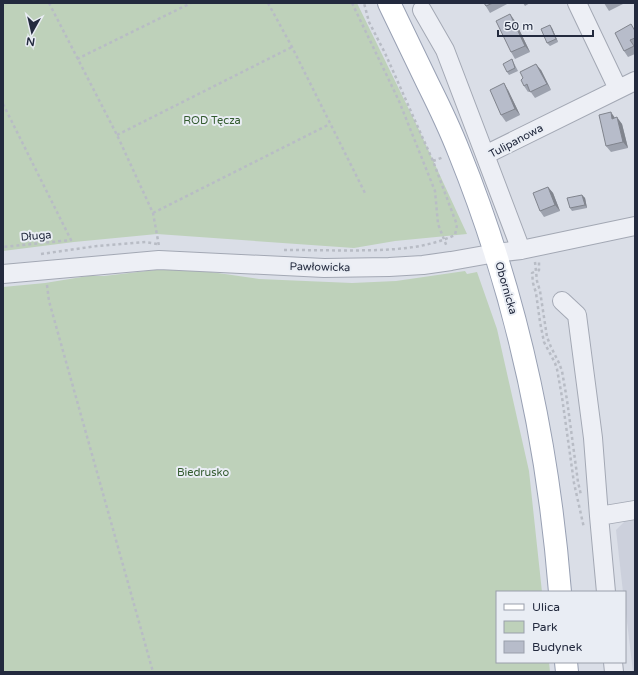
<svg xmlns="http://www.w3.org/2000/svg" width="638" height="675" viewBox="0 0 638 675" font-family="'Varela Round',sans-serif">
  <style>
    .built { fill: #ccd0dc }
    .green { fill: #bed1ba }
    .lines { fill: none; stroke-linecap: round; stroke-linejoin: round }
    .minor-casing { stroke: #a3a8b4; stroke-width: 20 }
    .major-casing { stroke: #98a0b3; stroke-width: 24 }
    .path { stroke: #b8bcc5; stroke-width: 2.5; stroke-dasharray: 3 3; stroke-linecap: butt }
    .minor { stroke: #edeff5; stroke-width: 18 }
    .major { stroke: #fff; stroke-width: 22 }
    .wall { fill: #9da2ae }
    .shaded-wall { fill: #80848d }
    .building { fill: #b7bcca; stroke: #80848d }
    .labels { text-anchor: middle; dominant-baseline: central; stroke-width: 4; stroke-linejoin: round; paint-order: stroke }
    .park-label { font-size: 11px; fill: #335b2f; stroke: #e9edf4 }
    .street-label { font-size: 11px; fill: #232a3e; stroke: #e9edf4 }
  </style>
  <rect width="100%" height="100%" fill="#dadee7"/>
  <path class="built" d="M635,516V672H633L625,605V592H623L616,530L629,517Z"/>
  <path class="green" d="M3,3H357L419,130L467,234L395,241L354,248L157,234L74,242L3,251Z
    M172,268L211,272L259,279L352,283L396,281L465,271L467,274L477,272L497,329L529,471L542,592H497V662H549L550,672H3V287L45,283L88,276H104Z"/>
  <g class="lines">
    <defs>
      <path id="minor" d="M577,3L618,89
        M422,10L445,50L485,155
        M521,250L485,155L635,81
        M3,274L159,260L324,268L389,267L423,265L451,261L496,253L521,250L635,226
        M562,301L577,315L593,438L599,516L606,592
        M599,516L635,510
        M613,662L614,672"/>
      <path id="major" d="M389,3C402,30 415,57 428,84C439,106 450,129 459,152C516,293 548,441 560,592
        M566,662L567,672"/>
    </defs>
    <use href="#minor" class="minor-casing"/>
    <use href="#major" class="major-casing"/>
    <path class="path" d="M49,3L117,135L153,213L159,246
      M268,3L292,47L365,193
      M352,3L399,101L435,191L438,224L447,247
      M77,59L191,3
      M3,104L71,240L3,247
      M117,135L292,47
      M433,161L444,157
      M153,213L330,124
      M284,250C316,250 348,251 380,250C405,249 432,246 455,235L457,225L433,161L385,53L369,22L364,3
      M41,254L97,246L146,242L157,244
      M535,262L537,281L540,291L547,337L551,347L559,363L562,371L567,400L578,482L581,495
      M538,271L539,270V262L541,261
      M534,272L532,273L533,283L536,293L540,322L544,342L555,363L557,369L562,397L574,483L584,528
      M47,285L49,301L153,672"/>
    <use href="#minor" class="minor"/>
    <use href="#major" class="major"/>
  </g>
  <path class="wall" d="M484,3H509L490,13Z
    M523,3H530L525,6Z
    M604,3H625L609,11Z
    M515,21L530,52L515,59L511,52Z
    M552,28L558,42L550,46L547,43Z
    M635,29V54L628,57L624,51Z
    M512,59L518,71L509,75L507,72Z
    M541,70L551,90L535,98L530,91L528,92L524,86Z
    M508,90L520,115L506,122L501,115Z
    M615,118L622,124L628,148L611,152L606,146Z
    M548,187L553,193L560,211L544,217L540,211Z
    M582,195L585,198L587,208L572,211L570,208Z"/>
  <path class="shaded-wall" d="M510,14L515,21L530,52L525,46Z
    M550,25L552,28L558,42L556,39Z
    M536,64L541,70L551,90L547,84Z
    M504,83L508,90L520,115L515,109Z
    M611,112L615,118L612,119Z
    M617,117L622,124L628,148L623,142Z
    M548,187L553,193L560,211L555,205Z
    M582,195L585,198L587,208L585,205Z"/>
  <path class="building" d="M484,3H493L486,6Z
    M510,14L525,46L511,52L496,21Z
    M631,24L635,31V38L630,40L634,46L624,51L615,33Z
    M550,25L556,39L547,43L541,29Z
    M512,59L515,68L507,72L503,64Z
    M536,64L547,84L530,92L527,84L524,86L521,80L523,78L520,72Z
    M504,83L515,109L501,115L490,90Z
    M611,112L612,119L617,117L623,142L606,146L599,115Z
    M548,187L555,205L540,211L533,193Z
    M582,195L585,205L570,208L567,198Z"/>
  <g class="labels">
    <g class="park-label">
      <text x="212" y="120">ROD Tęcza</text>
      <text x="203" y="472">Biedrusko</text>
    </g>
    <g class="street-label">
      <text transform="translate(516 141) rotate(-28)">Tulipanowa</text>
      <text transform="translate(36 236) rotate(-5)">Długa</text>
      <text transform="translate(320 267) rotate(1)">Pawłowicka</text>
      <text transform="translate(506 288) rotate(74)">Obornicka</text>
    </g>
  </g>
  <rect width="638" height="675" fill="none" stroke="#232a3e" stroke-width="8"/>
  <rect x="496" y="591" width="130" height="72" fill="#e9edf4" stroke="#9a9fab"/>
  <rect x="504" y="604" width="20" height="6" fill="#ffffff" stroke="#9a9fab"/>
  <text x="532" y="611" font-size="12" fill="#232a3e">Ulica</text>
  <rect x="504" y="621" width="20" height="12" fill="#bed1ba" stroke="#9a9fab"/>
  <text x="532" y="631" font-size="12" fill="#232a3e">Park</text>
  <rect x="504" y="641" width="20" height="12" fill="#b7bcca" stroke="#9a9fab"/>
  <text x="532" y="651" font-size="12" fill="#232a3e">Budynek</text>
  <g transform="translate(32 32) rotate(188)" stroke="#e9edf4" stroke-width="3" paint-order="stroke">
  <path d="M0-3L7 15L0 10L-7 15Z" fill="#232a3e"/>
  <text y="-6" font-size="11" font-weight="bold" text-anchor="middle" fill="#232a3e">N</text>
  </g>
  <path d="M498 30v6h95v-6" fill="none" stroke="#232a3e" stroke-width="2"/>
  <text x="504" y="30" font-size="12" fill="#232a3e" stroke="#e9edf4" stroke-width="3" paint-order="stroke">50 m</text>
</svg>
